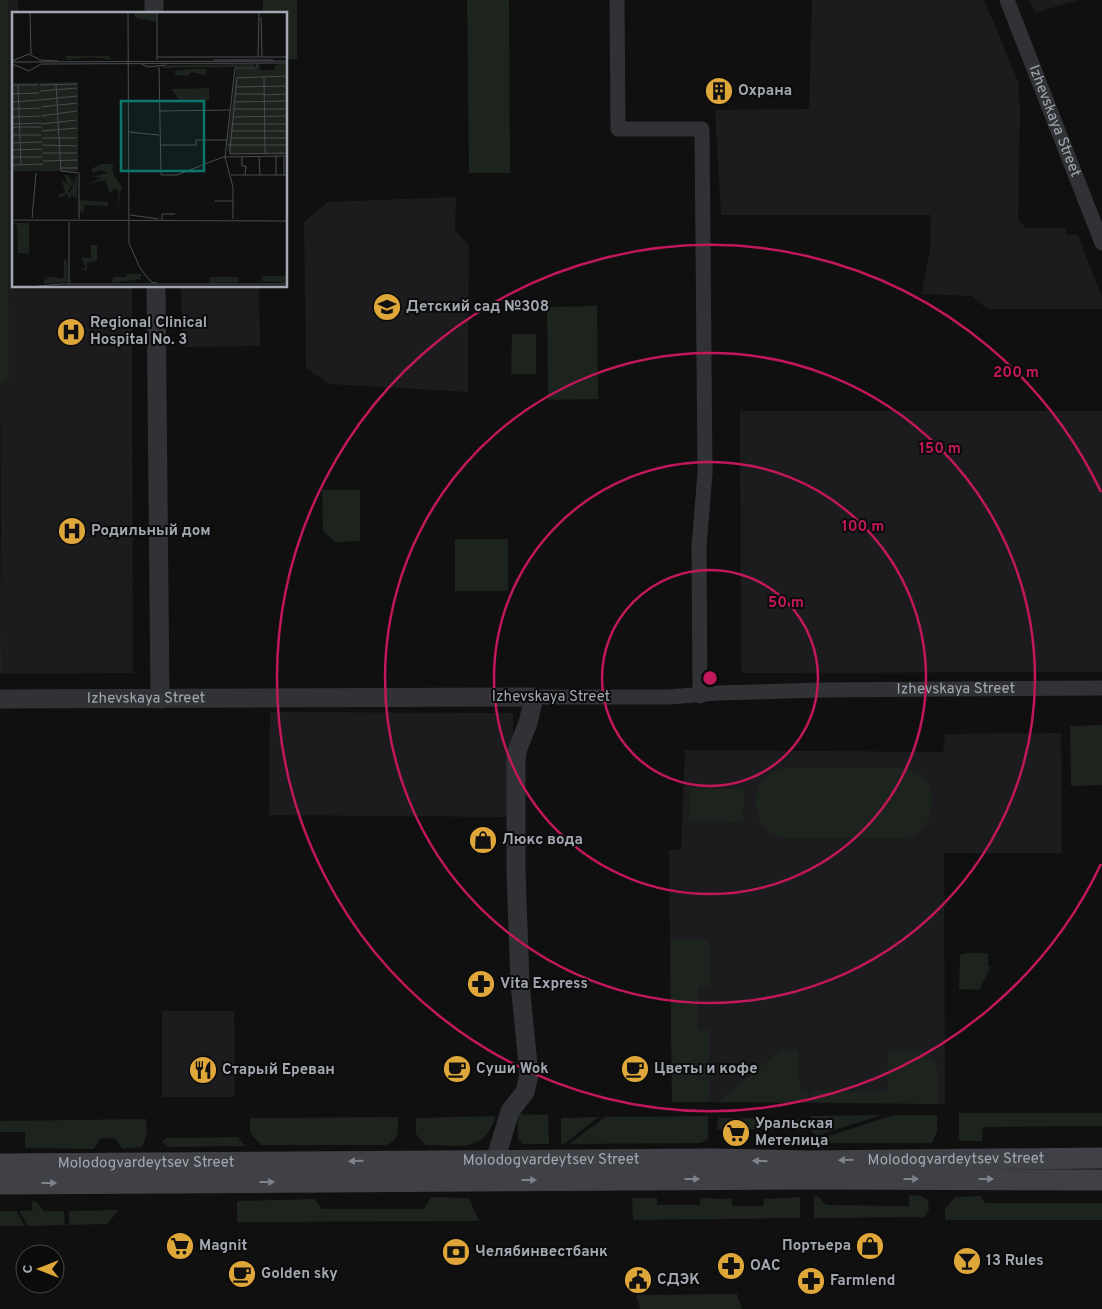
<svg xmlns="http://www.w3.org/2000/svg" width="1102" height="1309" viewBox="0 0 1102 1309" font-family="Overpass,sans-serif">
  <style>
    .built { fill: #1c1c1e }
    .green { fill: #1d231d }
    .lines { fill: none; stroke-linecap: round; stroke-linejoin: round }
    .minor { stroke: #313236; stroke-width: 15 }
    .tertiary { stroke: #313236; stroke-width: 19 }
    .secondary { stroke: #404146; stroke-width: 21 }
    .oneway { fill: #80838c }
    .ring { fill: none; stroke: #c2185b; stroke-width: 2.5 }
    .labels { text-anchor: middle; dominant-baseline: central; stroke-width: 4; stroke-linejoin: round; paint-order: stroke }
    .poi-label { font-size: 15px; font-weight: bold; fill: #a2a7b1; stroke: #0b0b0c; text-anchor: start }
    .street-label { font-size: 15px; fill: #a2a7b1; stroke: #0b0b0c }
    .inset-road { fill: none; stroke: #4a4c51; stroke-width: 1 }
    .view { fill: #0f766e; fill-opacity: 0.15; stroke: #0f766e; stroke-width: 2.5 }
    .inset-edge { fill: none; stroke: #a2a7b1; stroke-width: 2.5 }
    .centre { fill: #c2185b; stroke: #0b0b0c; stroke-width: 2.5 }
    .ring-label { font-size: 15px; text-anchor: middle; font-weight: bold; fill: #c2185b; stroke: #0b0b0c; stroke-width: 4; stroke-linejoin: round; paint-order: stroke }
  </style>
  <rect width="100%" height="100%" fill="#101011"/>
  <path class="built" d="M8,0H18V14H14V286H132L133,673L0,674V671H2L0,385L9,378Z
    M812,0H984L1018,81L1020,109L1018,221L1027,228H1066L1067,235H1078L1102,298V309H987L972,296L921,294L930,251L931,215H721L715,110L809,109Z
    M1029,0H1078L1035,13Z
    M456,197L455,229L469,246L468,392L329,384L306,368L304,222L328,202Z
    M181,286H259L260,346L182,347Z
    M740,411H1102V672L741,673Z
    M270,712L513,713V817L269,815Z
    M1061,733L1062,853H944L945,1104L672,1102L669,850L681,849L685,750L943,752L945,734Z
    M162,1011H234L235,1097H162Z"/>
  <path class="green" d="M0,0H8L9,378L0,385Z
    M263,0H297V59H286V14H263Z
    M467,0H509L510,173H469Z
    M597,306L598,399L548,400L547,307Z
    M512,334H536V374H511Z
    M322,490H360V541L335,542L323,531Z
    M0,530L2,671H0Z
    M455,539H508V591H455Z
    M1102,725V785L1071,786L1070,726Z
    M786,768H904C912,770 919,772 925,779C937,794 933,824 916,834C913,836 908,837 904,838H786C781,837 775,836 771,833C751,819 750,787 771,773C775,770 781,769 786,768Z
    M690,788L744,789L743,822L689,821Z
    M670,940H709L710,986H699L698,1030H709V1102H672Z
    M967,953H988V966L991,967L979,990L959,989L960,955Z
    M781,1050L798,1051L800,1091H807V1102H718Z
    M920,1050C944,1060 937,1082 938,1104L811,1102V1090L888,1091V1051Z
    M959,1113H1102V1126L983,1127L982,1141H962L959,1139Z
    M518,1114L548,1115L549,1144H522L518,1139Z
    M882,1115L816,1136L811,1131V1116Z
    M894,1115H937V1131L932,1143H815L816,1140Z
    M496,1116C484,1154 459,1145 426,1145L416,1134V1118Z
    M708,1116V1139L701,1143L569,1144L605,1117Z
    M398,1117C398,1130 400,1139 387,1145H261L250,1133V1118Z
    M599,1117L564,1144H561V1118Z
    M718,1118L807,1119L808,1130L717,1129Z
    M146,1119L147,1134L142,1147L122,1149L116,1139L101,1138L94,1149L25,1148V1132H0V1121Z
    M238,1137L245,1146L169,1147L162,1142L167,1138Z
    M909,1195L922,1196L928,1200L929,1210L924,1217L814,1218V1196H818L826,1205L909,1206Z
    M981,1196L985,1203H1102V1220H945V1209L955,1197Z
    M431,1197L469,1198L479,1221L237,1222V1201L314,1199L322,1209H424Z
    M800,1197V1218L633,1220L632,1198H657V1205H700V1198L732,1199V1206H763L764,1199Z
    M31,1201L36,1202L44,1211H64L65,1225L28,1226L19,1211L33,1210Z
    M119,1210L107,1224L69,1225V1211Z
    M0,1211H17L24,1226H0Z
    M737,1294L742,1309H640L636,1295Z"/>
  <g class="lines">
    <g class="minor">
      <path d="M617,0L618,129H702L705,473L699,547L700,696"/>
      <path id="s1" d="M1007,0L1102,243"/>
      <path id="s2" d="M534,697H669L717,693L822,690L1102,688"/>
    </g>
    <g class="tertiary">
      <path d="M154,0V14"/>
      <path d="M156,286L160,699"/>
      <path id="s3" d="M0,699L534,697L528,723L517,751L516,762V871L520,983L529,1075L525,1092L510,1111L495,1161V1176"/>
    </g>
    <g class="secondary">
      <path id="s4" d="M0,1164L713,1159L809,1161L1102,1158"/>
      <path d="M0,1184L809,1179L1102,1180"/>
    </g>
  </g>
  <defs><path id="oneway-solid" d="M-6-.8H1V-3.2L6.5 0L1 3.2V.8H-6Z" transform="scale(1.25)"/></defs>
  <g class="oneway">
    <use href="#oneway-solid" transform="translate(846 1160) rotate(179)"/>
    <use href="#oneway-solid" transform="translate(356 1161) rotate(179)"/>
    <use href="#oneway-solid" transform="translate(760 1161) rotate(-179)"/>
    <use href="#oneway-solid" transform="translate(692 1179)"/>
    <use href="#oneway-solid" transform="translate(911 1179)"/>
    <use href="#oneway-solid" transform="translate(986 1179)"/>
    <use href="#oneway-solid" transform="translate(529 1180)"/>
    <use href="#oneway-solid" transform="translate(267 1182)"/>
    <use href="#oneway-solid" transform="translate(49 1183)"/>
  </g>
  <g class="ring">
    <circle cx="710" cy="678" r="108"/>
    <circle cx="710" cy="678" r="216"/>
    <circle cx="710" cy="678" r="325"/>
    <path d="M1101 864A433 433 0 1 1 1101 492"/>
  </g>
  <defs>
    <symbol id="building-disc" viewBox="-11 -11 22 22"><circle r="9.5" fill="#dfa73a" stroke="#0b0b0c"/><path d="M-4-6H4V6H1V3H-1V6H-4ZM-2.5-4.3h1.7v1.8h-1.7ZM.8-4.3h1.7v1.8H.8ZM-2.5-1h1.7V.8h-1.7ZM.8-1h1.7V.8H.8Z" fill="#111"/></symbol>
    <symbol id="school-disc" viewBox="-11 -11 22 22"><circle r="9.5" fill="#dfa73a" stroke="#0b0b0c"/><path d="M0-5L7-2L0 1L-7-2ZM-4 1L0 2.5L4 1V4Q0 6-4 4Z" fill="#111"/></symbol>
    <symbol id="hospital-disc" viewBox="-11 -11 22 22"><circle r="9.5" fill="#dfa73a" stroke="#0b0b0c"/><path d="M-5-5h3v3.5h4V-5h3V5h-3V1.5h-4V5h-3Z" fill="#111"/></symbol>
    <symbol id="shop-disc" viewBox="-11 -11 22 22"><circle r="9.5" fill="#dfa73a" stroke="#0b0b0c"/><path d="M-5-2.5h2.3a2.7 3.5 0 0 1 5.4 0H5L5.5 6h-11ZM-1.5-2.5h3a1.5 2.3 0 0 0-3 0Z" fill="#111"/></symbol>
    <symbol id="pharmacy-disc" viewBox="-11 -11 22 22"><circle r="9.5" fill="#dfa73a" stroke="#0b0b0c"/><path d="M-2-6h4v4h4v4h-4v4h-4v-4h-4v-4h4Z" fill="#111"/></symbol>
    <symbol id="cafe-disc" viewBox="-11 -11 22 22"><circle r="9.5" fill="#dfa73a" stroke="#0b0b0c"/><path d="M-5.5-4.5H6V0H3Q3 3.5 0 3.5H-2.5Q-5.5 3.5-5.5 0ZM3-3.2v2h1.7v-2ZM-6 4.5H4V6H-6Z" fill="#111"/></symbol>
    <symbol id="restaurant-disc" viewBox="-11 -11 22 22"><circle r="9.5" fill="#dfa73a" stroke="#0b0b0c"/><path d="M-5-6h1v4h1v-4h1v4h1v-4h1v5L-1.5 .5V6h-2V.5L-5-1ZM5-6V6H3V1.5H1.5Q1.5-4 5-6Z" fill="#111"/></symbol>
    <symbol id="supermarket-disc" viewBox="-11 -11 22 22"><circle r="9.5" fill="#dfa73a" stroke="#0b0b0c"/><path d="M-6-5.5h2.5l.6 2H6L4.5 2H-2.5L-4.4-4H-6ZM-1.5 3.2a1.3 1.3 0 1 0 .1 0ZM3 3.2a1.3 1.3 0 1 0 .1 0Z" fill="#111"/></symbol>
    <symbol id="bank-disc" viewBox="-11 -11 22 22"><circle r="9.5" fill="#dfa73a" stroke="#0b0b0c"/><path d="M-6-4H6V4H-6ZM0-2.3a2.3 2.3 0 1 0 0 4.6a2.3 2.3 0 1 0 0-4.6Z" fill="#111"/></symbol>
    <symbol id="bar-disc" viewBox="-11 -11 22 22"><circle r="9.5" fill="#dfa73a" stroke="#0b0b0c"/><path d="M-6-5H6L.8 .8V4.5H3.5V6h-7V4.5H-.8V.8Z" fill="#111"/></symbol>
    <symbol id="civic-disc" viewBox="-11 -11 22 22"><circle r="9.5" fill="#dfa73a" stroke="#0b0b0c"/><path d="M-.6-6.5H3V-4.5H.6V-3L4-1V1h2V6H-6V1h2V-1L-.6-3ZM-1.2 2.5V6h2.4V2.5Z" fill="#111"/></symbol>
  </defs>
  <g fill-rule="evenodd">
    <use href="#building-disc" x="703" y="75" width="32" height="32"/>
    <use href="#school-disc" x="371" y="291" width="32" height="32"/>
    <use href="#hospital-disc" x="55" y="316" width="32" height="32"/>
    <use href="#hospital-disc" x="56" y="515" width="32" height="32"/>
    <use href="#shop-disc" x="467" y="824" width="32" height="32"/>
    <use href="#pharmacy-disc" x="465" y="968" width="32" height="32"/>
    <use href="#cafe-disc" x="441" y="1053" width="32" height="32"/>
    <use href="#cafe-disc" x="619" y="1053" width="32" height="32"/>
    <use href="#restaurant-disc" x="187" y="1054" width="32" height="32"/>
    <use href="#supermarket-disc" x="720" y="1117" width="32" height="32"/>
    <use href="#supermarket-disc" x="164" y="1230" width="32" height="32"/>
    <use href="#shop-disc" x="854" y="1230" width="32" height="32"/>
    <use href="#bank-disc" x="440" y="1236" width="32" height="32"/>
    <use href="#bar-disc" x="951" y="1245" width="32" height="32"/>
    <use href="#pharmacy-disc" x="715" y="1250" width="32" height="32"/>
    <use href="#cafe-disc" x="226" y="1258" width="32" height="32"/>
    <use href="#civic-disc" x="622" y="1264" width="32" height="32"/>
    <use href="#pharmacy-disc" x="795" y="1265" width="32" height="32"/>
  </g>
  <g class="labels">
    <g class="poi-label">
      <text x="738" y="91">Охрана</text>
      <text x="406" y="307">Детский сад №308</text>
      <text x="90" y="323">Regional Clinical<tspan x="90" dy="17">Hospital No. 3</tspan></text>
      <text x="91" y="531">Родильный дом</text>
      <text x="502" y="840">Люкс вода</text>
      <text x="500" y="984">Vita Express</text>
      <text x="476" y="1069">Суши Wok</text>
      <text x="654" y="1069">Цветы и кофе</text>
      <text x="222" y="1070">Старый Ереван</text>
      <text x="755" y="1124">Уральская<tspan x="755" dy="17">Метелица</tspan></text>
      <text x="199" y="1246">Magnit</text>
      <text x="851" y="1246" text-anchor="end">Портьера</text>
      <text x="475" y="1252">Челябинвестбанк</text>
      <text x="986" y="1261">13 Rules</text>
      <text x="750" y="1266">ОАС</text>
      <text x="261" y="1274">Golden sky</text>
      <text x="657" y="1280">СДЭК</text>
      <text x="830" y="1281">Farmlend</text>
    </g>
    <g class="street-label">
      <text stroke="none"><textPath href="#s1" startOffset="130">Izhevskaya Street</textPath></text>
      <text stroke="none"><textPath href="#s2" startOffset="422">Izhevskaya Street</textPath></text>
      <text x="551" y="697">Izhevskaya Street</text>
      <text stroke="none"><textPath href="#s3" startOffset="146">Izhevskaya Street</textPath></text>
      <text stroke="none"><textPath href="#s4" startOffset="956">Molodogvardeytsev Street</textPath></text>
      <text stroke="none"><textPath href="#s4" startOffset="551">Molodogvardeytsev Street</textPath></text>
      <text stroke="none"><textPath href="#s4" startOffset="146">Molodogvardeytsev Street</textPath></text>
    </g>
  </g>
  <g transform="translate(12 12)">
    <rect width="275" height="275" fill="#101011"/>
    <path d="M121,0H144V10L124,6ZM54,44H97L100,48L78,45L55,48ZM243,52V55L148,56L155,53ZM248,52L249,58H262L263,53L275,52V143L218,142L215,137L224,57H244ZM179,57H194V63L179,60L176,64L164,63L162,59ZM66,70V159H0V71ZM197,76V89H168L159,77ZM89,152H102L100,156L102,164L110,175L106,191L109,193L105,192L107,179L103,176L98,181L93,168L77,172L89,165H79L96,161L88,158L81,161L79,157ZM65,162V186L59,184L56,187L55,182L48,186L46,183L53,180L50,169L56,172L52,163H57L60,170V163L61,171L56,180L58,181ZM68,188L96,190V194L72,193V200L67,199ZM0,211H17V242L6,241L5,214ZM79,233H85V249L75,250V258H69L74,255L69,246H79ZM114,244V262H130L128,267L100,271L101,265H114ZM52,247L55,249L56,270L32,272V268L38,266L31,265H45V255L51,254L45,255V267L52,266ZM250,264H275V271L250,269ZM226,265L227,270L197,271L198,265Z" fill="#1d231d"/>
    <path class="inset-road" d="M18,0L19,42M116,0L117,231L128,256L139,270L145,271M145,0V45M249,5L250,45M246,45L247,0M145,48V45H275M202,48H261M0,49L17,42L28,48L46,49M0,50L275,49M0,52L17,59L29,52L275,51M129,52L136,55L154,53M147,55L149,163H165L211,145L275,144M275,64L225,66L218,138V142L275,141M252,65L253,142M0,73H26M6,73L9,153M28,73L65,72M44,73L49,159L67,161V207M224,75L275,74M28,79L65,76M0,82L27,81M223,82H252M252,83L275,82M28,88L65,84M0,90L28,88M222,90L275,89M29,95L65,91M0,97L28,96M222,97H275M147,99L218,98M29,104L65,99M0,105L28,104M221,105L275,104M0,112L29,111M29,112L65,108M220,112H275M0,115H29M30,119L65,116M219,119H275M117,120L147,123M0,123H29M30,126H65M218,126H275M0,131L30,130M30,133L65,134M148,133H184V128H215M216,133H275M0,138L30,137M31,141H65M247,144L248,163M264,144V163M272,144V163M0,145H30M230,145V154H234L233,163M31,149L65,148M0,153L31,152M48,156H66M219,163H275M203,189H221M118,203L147,207M20,206L24,161M221,207V175L213,145L223,56H244L246,51M0,208L275,209M150,208V202H163M57,272V210M17,275L49,272H275"/>
    <path class="view" d="M109,89H192V159H109Z"/>
    <rect width="275" height="275" class="inset-edge"/>
  </g>
  <circle cx="710" cy="678" r="8" class="centre"/>
  <g class="ring-label">
    <text x="1016" y="377">200 m</text>
    <text x="940" y="453">150 m</text>
    <text x="863" y="531">100 m</text>
    <text x="786" y="607">50 m</text>
  </g>
  <g transform="translate(40 1269) rotate(270)"><circle r="24" fill="#0b0b0c" stroke="#47494e"/>
  <path d="M0-4L9 19L0 12L-9 19Z" fill="#dfa73a"/>
  <text y="-8" font-size="14" font-weight="bold" text-anchor="middle" fill="#a2a7b1">С</text>
  </g>
</svg>
